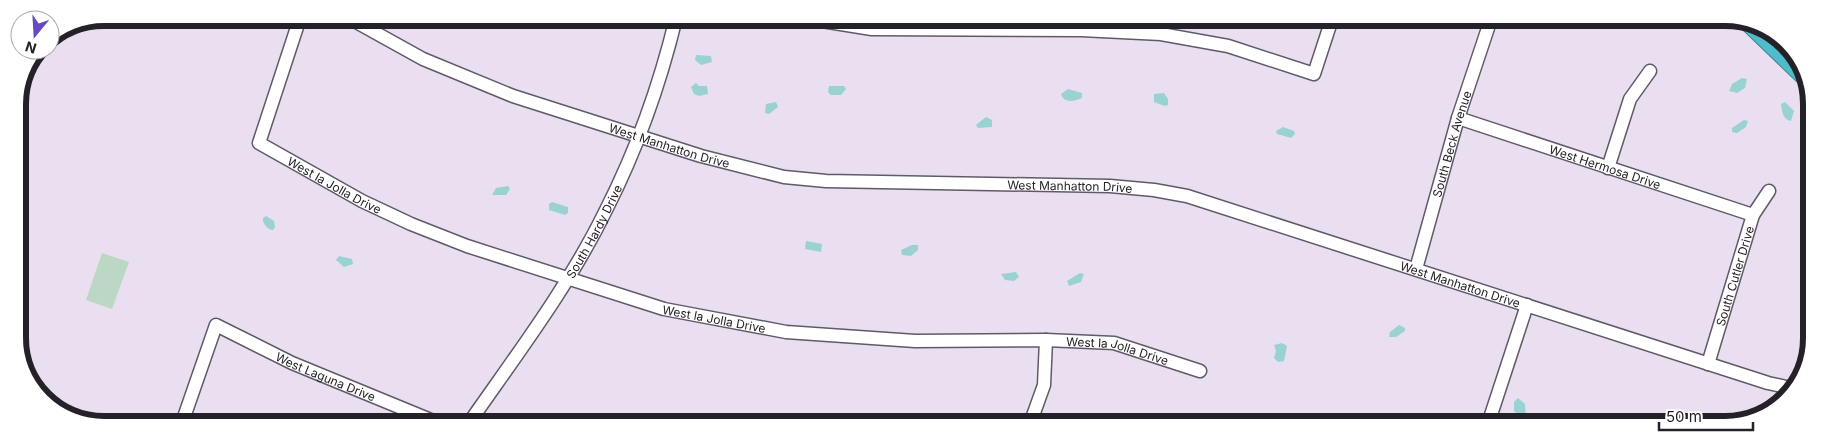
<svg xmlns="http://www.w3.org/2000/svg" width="1829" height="442" viewBox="0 0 1829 442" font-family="Inter,sans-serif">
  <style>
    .green { fill: #bcd7c4 }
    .water { fill: #9ad2d2 }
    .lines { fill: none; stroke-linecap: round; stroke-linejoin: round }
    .minor-casing { stroke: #615968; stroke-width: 15 }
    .highway-casing { stroke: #408691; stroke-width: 21 }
    .minor { stroke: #fff; stroke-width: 12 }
    .highway { stroke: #4ebcca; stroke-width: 19 }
    .labels { text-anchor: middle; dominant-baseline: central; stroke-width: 4.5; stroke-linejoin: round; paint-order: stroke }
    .street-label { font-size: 12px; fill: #252128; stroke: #fff }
    .rim { fill: none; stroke: #252128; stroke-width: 6 }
  </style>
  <rect width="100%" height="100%" fill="#e9dff0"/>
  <path class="green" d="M102,253L129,262L112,309L86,300Z"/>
  <path class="water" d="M696,55L711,56L712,62L701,65L695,60Z
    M1742,78L1747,79L1745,88L1737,93L1729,91L1732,84Z
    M696,83L699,86H707L708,94L699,96L694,94L691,87Z
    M829,86H844L846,89L841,95H831L828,92Z
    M1068,89L1082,93V98C1075,101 1064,104 1061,94Z
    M1164,93L1168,99V105L1165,106L1154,102V94Z
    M776,102L778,107L769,114L765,113L766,104Z
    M1785,102L1794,111L1791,121C1783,120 1782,111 1781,104Z
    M986,117L992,120V127L978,128L976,125Z
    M1744,120L1748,121L1746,127L1737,133L1732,132V128Z
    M1283,127L1294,131L1295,134L1291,138L1277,134L1276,131Z
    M508,186L510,189L506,195H492L496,188Z
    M552,202L568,207V213L565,215L549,210V204Z
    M266,216L274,221L275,227L273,230C268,230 262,223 263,218Z
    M806,241L822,244L821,252L805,249Z
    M912,245H918V250L911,256L902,255L901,250Z
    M339,256L352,259L353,264L344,267L336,260Z
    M1016,272L1019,277L1014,281L1005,280L1001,274Z
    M1080,273L1084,274L1081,282L1069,286L1067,281Z
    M1399,325L1405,328V331L1396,337H1389L1390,332Z
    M1282,343L1287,346L1284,361L1278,362L1274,358L1276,351L1274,345Z
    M1518,398L1525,404L1526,417L1519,416L1514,411V402Z"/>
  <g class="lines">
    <defs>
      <g id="minor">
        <path id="s1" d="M300,18L259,143L362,201L411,224L467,246L664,309L786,332L915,341L1046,340L1114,343L1200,371"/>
        <path id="s2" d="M349,18L423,59L513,96L701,156L784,177L826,181L1110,186L1154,190L1187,196L1768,383L1791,388"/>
        <path d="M803,18L872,29L1081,30L1161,34L1228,46L1314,74L1332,19"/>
        <path id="s3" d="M1458,118L1753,215"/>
        <path d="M1608,168L1630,99L1650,71"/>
        <path id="s4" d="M1416,269L1458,118L1491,19"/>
        <path id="s5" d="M1708,364L1753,215L1769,191"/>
        <path id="s6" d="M182,423L216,325L292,363L438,423"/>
        <path id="s7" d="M469,423C517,354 569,286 606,210C637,149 660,84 676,18"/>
        <path d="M1030,424L1044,385L1046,340"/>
        <path d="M1488,424L1527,305"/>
      </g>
      <path id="highway" d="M1751,24L1804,75"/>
    </defs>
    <use href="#minor" class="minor-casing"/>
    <use href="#highway" class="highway-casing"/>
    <use href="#minor" class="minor"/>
    <use href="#highway" class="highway"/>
  </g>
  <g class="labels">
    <g class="street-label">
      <text stroke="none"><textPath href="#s4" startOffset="130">South Beck Avenue</textPath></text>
      <text stroke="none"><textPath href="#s2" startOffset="346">West Manhatton Drive</textPath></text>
      <text stroke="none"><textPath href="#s3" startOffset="155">West Hermosa Drive</textPath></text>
      <text stroke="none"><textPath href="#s1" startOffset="218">West la Jolla Drive</textPath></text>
      <text stroke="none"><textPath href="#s2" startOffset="751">West Manhatton Drive</textPath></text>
      <text stroke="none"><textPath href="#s7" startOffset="229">South Hardy Drive</textPath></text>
      <text stroke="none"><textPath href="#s5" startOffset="92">South Cutler Drive</textPath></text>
      <text stroke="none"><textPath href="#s2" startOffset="1156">West Manhatton Drive</textPath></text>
      <text stroke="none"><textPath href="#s1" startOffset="622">West la Jolla Drive</textPath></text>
      <text stroke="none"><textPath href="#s1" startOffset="1028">West la Jolla Drive</textPath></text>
      <text stroke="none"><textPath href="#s6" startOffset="225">West Laguna Drive</textPath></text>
    </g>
  </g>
  <path d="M0 0H1829V442H0ZM104 26H1725A78 78 0 0 1 1803 104V338A78 78 0 0 1 1725 416H104A78 78 0 0 1 26 338V104A78 78 0 0 1 104 26Z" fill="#fff" fill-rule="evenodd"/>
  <path class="rim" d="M104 26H1725A78 78 0 0 1 1803 104V338A78 78 0 0 1 1725 416H104A78 78 0 0 1 26 338V104A78 78 0 0 1 104 26Z"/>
  <g transform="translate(35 35) rotate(198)"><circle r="24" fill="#ffffff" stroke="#a8a6a9"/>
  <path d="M0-4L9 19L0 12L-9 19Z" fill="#654ac3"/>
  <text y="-8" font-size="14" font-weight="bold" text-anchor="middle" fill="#252128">N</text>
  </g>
  <path d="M1659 422v8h94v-8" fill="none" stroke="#252128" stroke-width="2.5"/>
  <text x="1666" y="422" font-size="15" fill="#252128" stroke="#ffffff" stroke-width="4" paint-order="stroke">50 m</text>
</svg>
